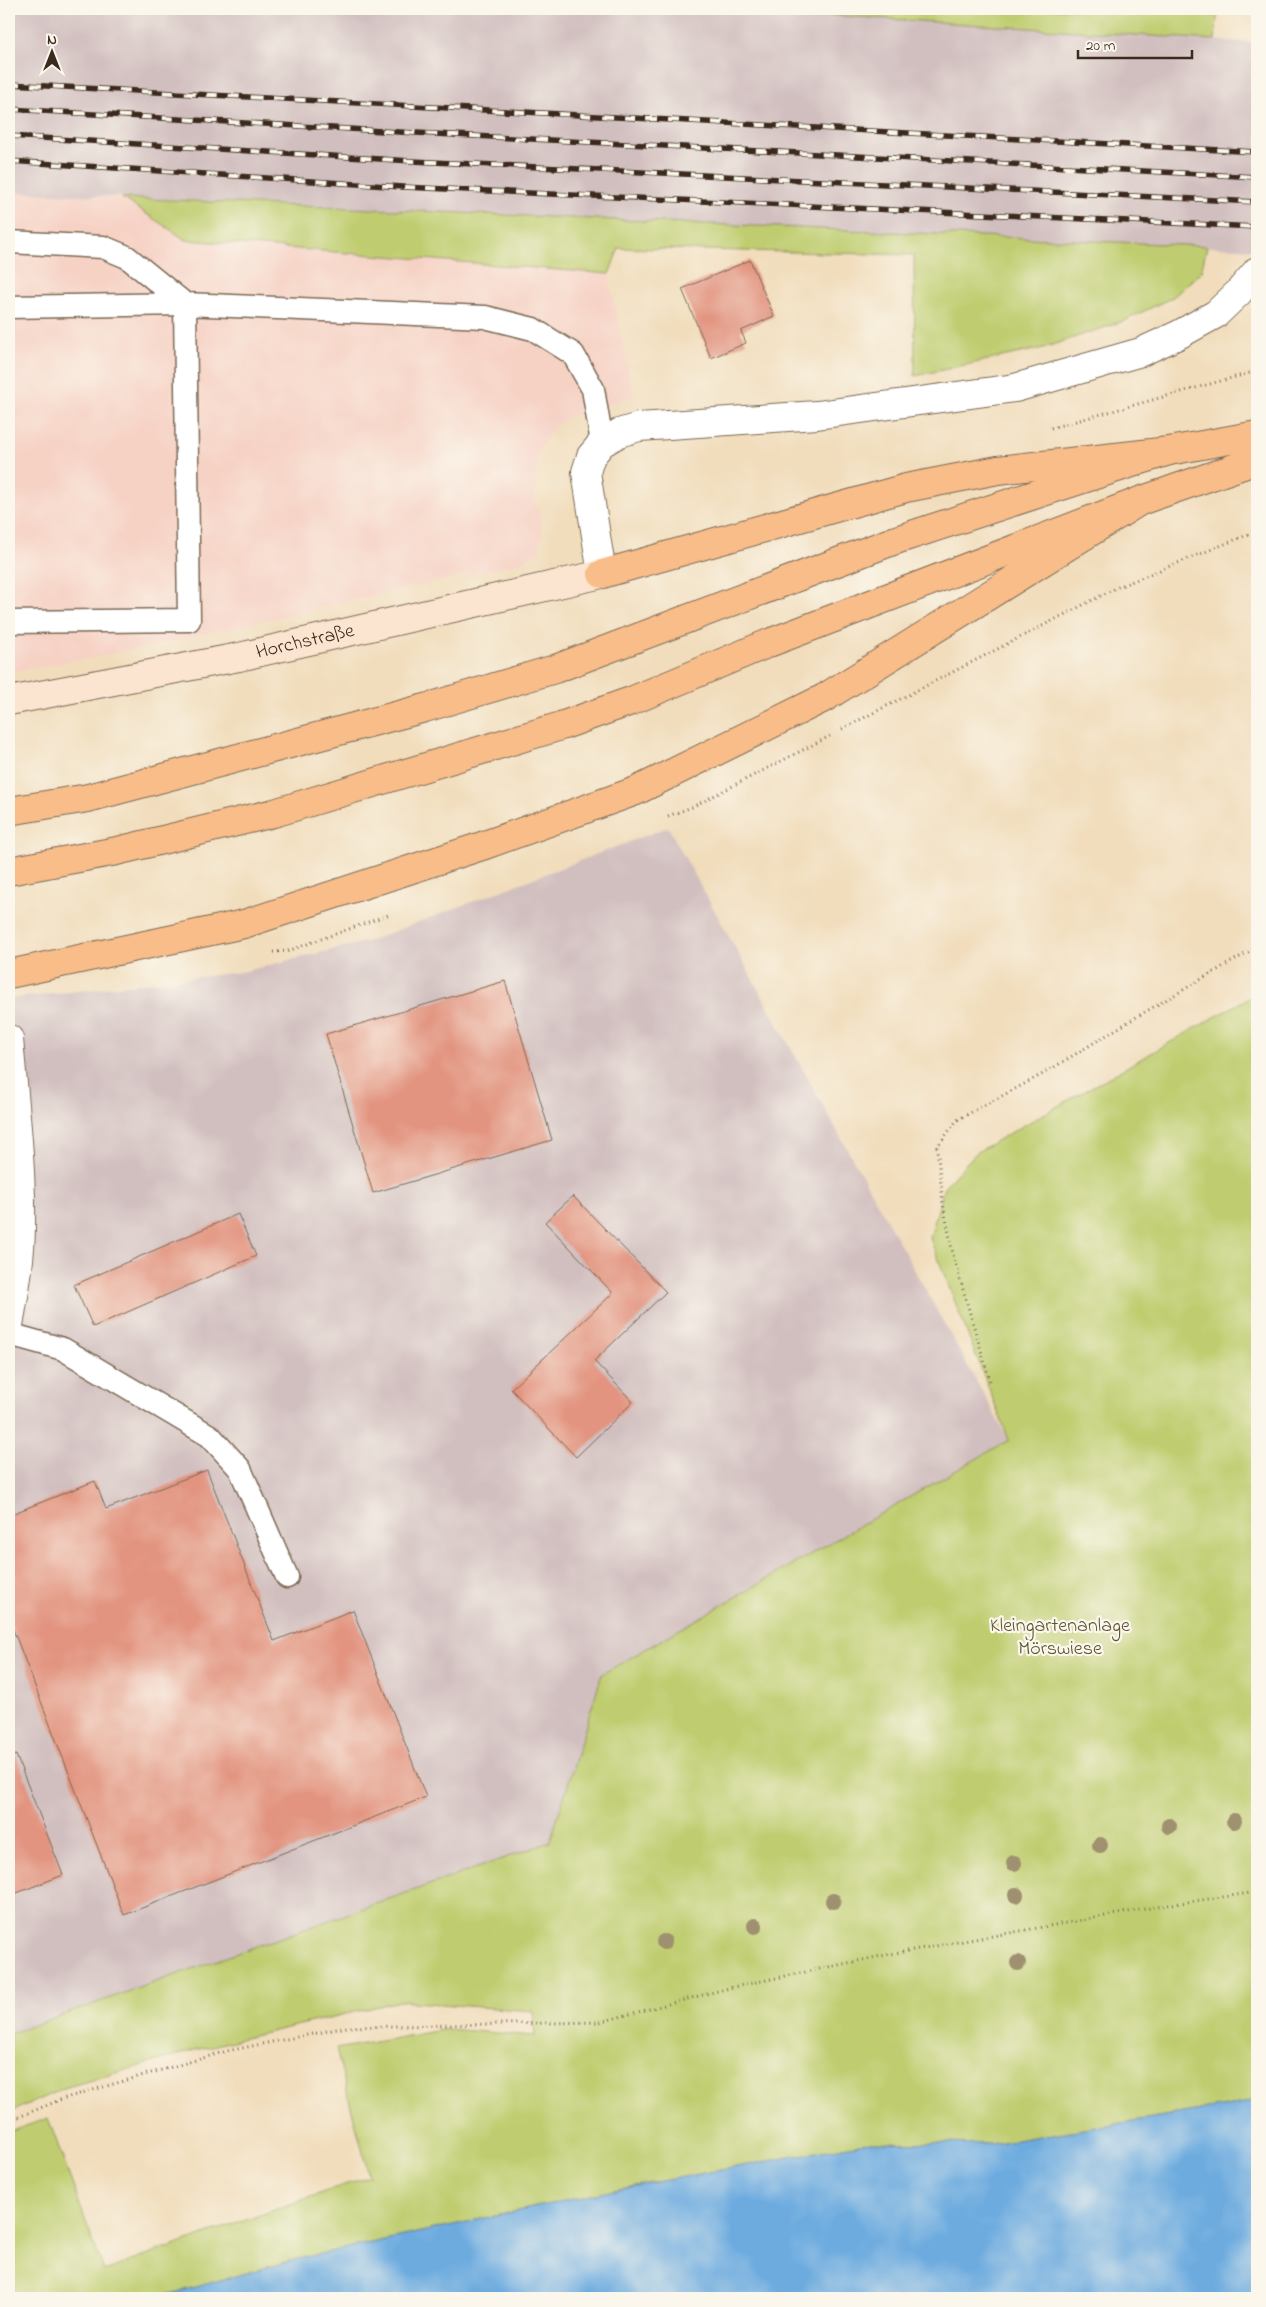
<svg xmlns="http://www.w3.org/2000/svg" width="1266" height="2307" viewBox="0 0 1266 2307" font-family="'Indie Flower',sans-serif">
  <style>
    .built { fill: #f6d2c5 }
    .industrial { fill: #d1bfbf }
    .green { fill: #bfcd6f; stroke: #7d7c46 }
    .water { fill: #6dabdf; stroke: #546a7e }
    .building { fill: #e29480 }
    .lines { fill: none; stroke-linecap: round; stroke-linejoin: round }
    .lane-casing { stroke: #7b6955; stroke-width: 25 }
    .street-casing { stroke: #7b6955; stroke-width: 30 }
    .secondary-casing { stroke: #7b6955; stroke-width: 30 }
    .primary-casing { stroke: #7b6955; stroke-width: 30 }
    .highway-casing { stroke: #7b6955; stroke-width: 30 }
    .path { stroke: #7b6955; stroke-width: 3; stroke-dasharray: 1 4; stroke-linecap: butt }
    .lane { stroke: #fff; stroke-width: 22 }
    .street { stroke: #fff; stroke-width: 28 }
    .secondary { stroke: #fce5d0; stroke-width: 28 }
    .primary { stroke: #f8bd89; stroke-width: 28 }
    .highway { stroke: #f8bd89; stroke-width: 28 }
    .rail-casing { stroke: #3b2a1e; stroke-width: 5.5 }
    .rail { stroke: #fbf7ec; stroke-width: 4; stroke-dasharray: 11; stroke-linecap: butt }
    .tree { fill: #9f9170 }
    .labels { text-anchor: middle; dominant-baseline: central; stroke-width: 4.5; stroke-linejoin: round; paint-order: stroke }
    .street-label { font-size: 20px; fill: #3b2a1e; stroke: #fbf7ec }
    .park-label { font-size: 20px; fill: #5c5332; stroke: #fbf7ec }
  </style>
  <rect width="100%" height="100%" fill="#fbf7ec"/>
  <filter id="ink" filterUnits="userSpaceOnUse"><feTurbulence type="fractalNoise" baseFrequency=".02" numOctaves="2"/><feDisplacementMap in="SourceGraphic" scale="10" xChannelSelector="R" yChannelSelector="G"/><feConvolveMatrix kernelMatrix="1 2 1 2 8 2 1 2 1" color-interpolation-filters="sRGB"/></filter>
  <filter id="wash" filterUnits="userSpaceOnUse"><feTurbulence type="fractalNoise" baseFrequency=".0096" numOctaves="4" result="noise"/><feDisplacementMap in="SourceGraphic" scale="20" xChannelSelector="R" yChannelSelector="G"/><feGaussianBlur stdDeviation="1.12" result="paint"/><feColorMatrix in="noise" values="0 0 0 0 0 0 0 0 0 0 0 0 0 0 0 0 0 1.4 0 .05"/><feComposite in="paint" operator="in"/></filter>
  <g filter="url(#wash)">
    <rect width="100%" height="100%" fill="#f1ddbc"/>
    <path class="built" d="M9,192L122,198L186,240L609,274L633,396L570,417L555,426L545,441L538,455L534,500L541,520L542,535L539,552L519,563L128,651L9,672Z"/>
    <path class="industrial" d="M9,9H733L1257,43V249L9,192Z
      M668,827L1009,1440L602,1674L550,1842L9,2034V999L241,972L369,941Z"/>
    <path class="green" d="M733,9H1218L1215,40Z
      M122,198L1207,246L1201,272L1173,297L1124,321L1043,348L915,376L914,255L619,248L609,274L186,240Z
      M1257,993V2101L991,2144L870,2142L619,2189L297,2259L155,2298H9V2132L48,2118L104,2271L369,2176L336,2049L447,2029L535,2036L533,2011L400,2001L195,2050L64,2088L9,2113V2034L550,1842L602,1674L1009,1440L930,1238L944,1187L977,1152Z"/>
    <path class="water" d="M1257,2101V2298H155L297,2259L619,2189L870,2142L991,2144Z"/>
    <g id="blocks">
      <path class="building" d="M750,260L774,316L741,331L746,343L711,358L682,289Z
        M505,981L552,1140L373,1193L326,1034Z
        M573,1196L666,1292L594,1361L633,1402L576,1457L511,1389L613,1293L545,1222Z
        M238,1214L256,1256L93,1327L74,1285Z
        M207,1470L274,1641L353,1610L426,1797L124,1915L9,1619V1515L95,1481L106,1509Z
        M16,1755L63,1875L9,1896V1758Z"/>
    </g>
  </g>
  <g filter="url(#ink)">
    <use href="#blocks" fill-opacity="0" stroke="#7b6955" stroke-width="1"/>
    <g class="lines">
      <defs>
        <path id="lane" d="M9,242L103,247L127,257L185,304L485,317L533,329L573,354L593,389L602,443
          M9,307L185,304L189,620L9,622
          M9,1334L63,1349L210,1436L240,1469L287,1577"/>
        <path id="street" d="M602,574L586,472L591,456L602,443L619,433L639,427L817,415L1015,388L1141,352L1178,335L1216,314L1238,293L1257,271
          M9,1039C14,1100 22,1162 21,1223C21,1258 15,1291 9,1325"/>
        <g id="secondary">
          <path id="s1" d="M9,701L239,657L602,574"/>
        </g>
        <path id="primary" d="M602,574L906,488L998,470L1169,451L1257,435
          M9,974L244,924L482,846L636,791L824,698L1140,501L1257,460"/>
        <path id="highway" d="M9,811L88,798L425,708L555,669L893,541L1169,451
          M9,871L117,851L274,813L561,726L631,701L769,643L1140,501"/>
      </defs>
      <use href="#lane" class="lane-casing"/>
      <use href="#street" class="street-casing"/>
      <use href="#secondary" class="secondary-casing"/>
      <use href="#primary" class="primary-casing"/>
      <use href="#highway" class="highway-casing"/>
      <path class="path" d="M1051,428L1257,371
        M842,729L1118,587L1257,531
        M668,816L692,807L830,736
        M273,952L288,951L388,915
        M990,1381L954,1259L943,1204L937,1147L957,1120L1041,1075L1138,1016L1257,947
        M9,2121L62,2099L227,2051L347,2027L600,2022L733,1987L896,1953L1173,1904L1257,1892"/>
      <use href="#lane" class="lane"/>
      <use href="#street" class="street"/>
      <use href="#secondary" class="secondary"/>
      <use href="#primary" class="primary"/>
      <use href="#highway" class="highway"/>
      <defs>
        <path id="rail" d="M9,84L1257,152
          M9,109L416,133L1257,177
          M9,136L412,161L1257,202
          M9,161L403,187L1257,227"/>
      </defs>
      <use href="#rail" class="rail-casing"/>
      <use href="#rail" class="rail"/>
    </g>
    <g class="tree">
      <circle cx="1234" cy="1821" r="8"/>
      <circle cx="1169" cy="1826" r="8"/>
      <circle cx="1100" cy="1845" r="8"/>
      <circle cx="1014" cy="1863" r="8"/>
      <circle cx="1016" cy="1895" r="8"/>
      <circle cx="833" cy="1901" r="8"/>
      <circle cx="755" cy="1926" r="8"/>
      <circle cx="664" cy="1942" r="8"/>
      <circle cx="1018" cy="1963" r="8"/>
    </g>
  </g>
  <g class="labels">
    <g class="street-label">
      <text stroke="none"><textPath href="#s1" startOffset="302">Horchstraße</textPath></text>
    </g>
    <g class="park-label">
      <text x="1060" y="1626">Kleingartenanlage<tspan x="1060" dy="23">Mörswiese</tspan></text>
    </g>
  </g>
  <rect width="1266" height="2307" fill="none" stroke="#fbf7ec" stroke-width="30"/>
  <g transform="translate(52 52)" stroke="#fbf7ec" stroke-width="4" paint-order="stroke">
  <path d="M0-4L9 19L0 12L-9 19Z" fill="#3b2a1e"/>
  <text y="-8" font-size="14" font-weight="bold" text-anchor="middle" fill="#3b2a1e">N</text>
  </g>
  <path d="M1078 50v8h114v-8" fill="none" stroke="#3b2a1e" stroke-width="2.5"/>
  <text x="1086" y="50" font-size="15" fill="#3b2a1e" stroke="#fbf7ec" stroke-width="4" paint-order="stroke">20 m</text>
</svg>
